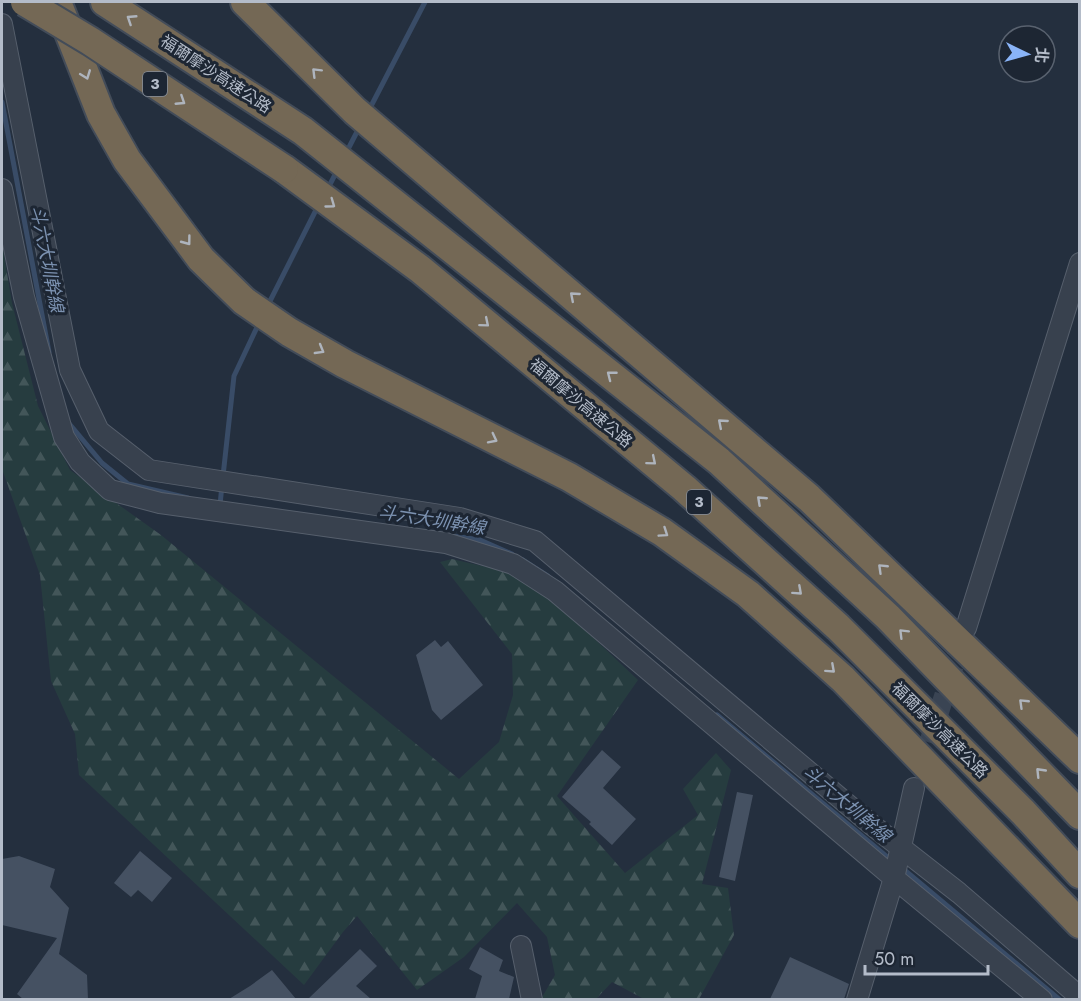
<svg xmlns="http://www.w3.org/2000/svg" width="1081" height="1001" viewBox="0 0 1081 1001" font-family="Jost,'Noto Sans TC',sans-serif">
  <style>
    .forest { fill: url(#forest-firs) }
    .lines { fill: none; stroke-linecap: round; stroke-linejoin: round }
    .stream { stroke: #394c67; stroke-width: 5 }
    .building { fill: #455162 }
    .minor-tunnel { stroke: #3a4453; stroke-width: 20; stroke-dasharray: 20 10; stroke-linecap: butt }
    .minor-casing { stroke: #565f6c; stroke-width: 22 }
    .highway-casing { stroke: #434c59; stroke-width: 32 }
    .minor { stroke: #38414e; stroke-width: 20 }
    .highway { stroke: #746855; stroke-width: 28 }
    .highway-bridge-casing { stroke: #434c59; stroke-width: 32; stroke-linecap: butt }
    .highway-bridge { stroke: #746855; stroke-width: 28 }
    .oneway { stroke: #aeb4bd }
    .labels { text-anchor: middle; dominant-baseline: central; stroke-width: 6; stroke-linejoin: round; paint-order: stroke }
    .shield { fill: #1d2633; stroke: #878f9c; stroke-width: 1.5 }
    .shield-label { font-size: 15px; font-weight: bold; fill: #b4bcc9 }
    .street-label { font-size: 16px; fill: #b4bcc9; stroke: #1d2633 }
    .water-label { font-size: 18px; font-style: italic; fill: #7c92b1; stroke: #1d2633 }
  </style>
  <defs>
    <pattern id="forest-firs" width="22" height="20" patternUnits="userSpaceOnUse" patternTransform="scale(1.5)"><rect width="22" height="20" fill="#263c3f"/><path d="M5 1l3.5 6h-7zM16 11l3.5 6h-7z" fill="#435659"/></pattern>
  </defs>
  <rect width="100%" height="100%" fill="#242f3e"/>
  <path class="forest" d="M2,243L12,303L38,406L70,470L161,535L459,779L499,742L513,695L512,654L440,562L452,559L529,577L638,680L557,796L625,873L698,815L683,789L716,753L731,770L702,884L728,888L734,935L699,999H644L612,982L596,999H541L555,975L547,937L517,903L464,957L417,990L357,916L343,932L304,985L79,775L75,734L51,681L40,575L2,469Z"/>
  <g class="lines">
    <path class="stream" d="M2,102L49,352
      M369,110L425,2
      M345,155L360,126
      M327,190L338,169
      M267,307L318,206
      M67,421L102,463L128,484L188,498
      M223,476L234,376L260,321
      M220,505L222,485
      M453,536L480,540L512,554
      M523,560L548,576
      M717,715L892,861
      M902,868L1060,1000"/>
  </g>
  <path class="building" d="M435,640L441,647L448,641L483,685L441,720L432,710L416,655Z
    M602,750L621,767L603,788L636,819L612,845L589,824L591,822L562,797Z
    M737,792L753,795L735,881L719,877Z
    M140,851L172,878L152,902L138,890L131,897L114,883Z
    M19,856L55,869L50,887L69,908L59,954L87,975L88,999H23L17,994L57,938L2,925V859Z
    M480,947L503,960L499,971L514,977L509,999H475L482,976L469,969Z
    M360,949L377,966L356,986L371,999H308Z
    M790,957L849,984L844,999H770Z
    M272,970L296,999H229L250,986Z"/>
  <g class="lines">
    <path class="minor-tunnel" d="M920,771L964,634"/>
    <defs>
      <path id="minor" d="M2,24L70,370L99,431L149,470L460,518L535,541L872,825L959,893L1080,997
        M2,189L24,297L64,437L80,462L110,490L160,503L446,543L513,564L555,591L894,878L1042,1000
        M966,628L1080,263
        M521,946L532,1000
        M857,1000L894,878L914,788"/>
      <path id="highway" d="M57,2L101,114L127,160L201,259L244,301L289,332L345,364L569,477L662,532L748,594L843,679L1080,924
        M105,2L303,131L719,461L888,617L1080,815
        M245,2L355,111L809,498L1080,759
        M284,169L420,269L684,488L838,627L1023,812L1080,874"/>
    </defs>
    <use href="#minor" class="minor-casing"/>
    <use href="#highway" class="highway-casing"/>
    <use href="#minor" class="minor"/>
    <use href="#highway" class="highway"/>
    <defs>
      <path id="highway-bridge" d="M25,2L90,41L284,169"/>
    </defs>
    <use href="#highway-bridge" class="highway-bridge-casing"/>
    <use href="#highway-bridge" class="highway-bridge"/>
  </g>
  <defs><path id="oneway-chevron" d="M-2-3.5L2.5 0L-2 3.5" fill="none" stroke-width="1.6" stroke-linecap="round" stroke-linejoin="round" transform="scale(1.5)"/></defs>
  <g class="oneway">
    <use href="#oneway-chevron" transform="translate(131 19) rotate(-147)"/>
    <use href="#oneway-chevron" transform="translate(316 72) rotate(-135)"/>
    <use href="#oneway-chevron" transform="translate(86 75) rotate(69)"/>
    <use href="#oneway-chevron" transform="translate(181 101) rotate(33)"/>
    <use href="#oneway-chevron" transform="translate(331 204) rotate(36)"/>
    <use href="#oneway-chevron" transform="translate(187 241) rotate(53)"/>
    <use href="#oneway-chevron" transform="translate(574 296) rotate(-139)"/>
    <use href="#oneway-chevron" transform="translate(485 323) rotate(40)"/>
    <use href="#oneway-chevron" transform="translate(320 350) rotate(30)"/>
    <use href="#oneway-chevron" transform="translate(611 375) rotate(-142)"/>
    <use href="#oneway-chevron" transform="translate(722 423) rotate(-139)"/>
    <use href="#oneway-chevron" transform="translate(493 439) rotate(27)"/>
    <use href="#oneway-chevron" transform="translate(652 461) rotate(40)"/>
    <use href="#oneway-chevron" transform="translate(761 500) rotate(-137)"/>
    <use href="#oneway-chevron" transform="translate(664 533) rotate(34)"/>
    <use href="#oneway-chevron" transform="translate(882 568) rotate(-136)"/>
    <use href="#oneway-chevron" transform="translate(798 591) rotate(42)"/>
    <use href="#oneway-chevron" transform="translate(903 633) rotate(-135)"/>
    <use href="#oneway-chevron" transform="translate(831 669) rotate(42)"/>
    <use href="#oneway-chevron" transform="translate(1023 703) rotate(-136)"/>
    <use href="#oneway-chevron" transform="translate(1040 772) rotate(-134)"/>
  </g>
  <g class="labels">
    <g class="shield">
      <rect x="143" y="72" width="24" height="24" rx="4.5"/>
      <rect x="687" y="490" width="24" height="24" rx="4.5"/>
    </g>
    <g class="shield-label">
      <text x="155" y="84">3</text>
      <text x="699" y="502">3</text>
    </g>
    <g class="street-label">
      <text transform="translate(216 74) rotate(33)">福爾摩沙高速公路</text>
      <text transform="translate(581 403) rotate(40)">福爾摩沙高速公路</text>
      <text transform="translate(940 730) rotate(45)">福爾摩沙高速公路</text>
    </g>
    <g class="water-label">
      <text transform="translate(47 259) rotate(79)">斗六大圳幹線</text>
      <text transform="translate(432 520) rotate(9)">斗六大圳幹線</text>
      <text transform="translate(847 804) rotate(40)">斗六大圳幹線</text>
    </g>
  </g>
  <rect width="1081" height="1001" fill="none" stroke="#b4bcc9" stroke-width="6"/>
  <g transform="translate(1027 54) rotate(95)"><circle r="28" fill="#1d2633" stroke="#59626f" stroke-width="1.5"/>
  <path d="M0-4.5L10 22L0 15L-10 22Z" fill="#8ab4f8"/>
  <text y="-9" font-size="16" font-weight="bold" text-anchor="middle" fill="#b4bcc9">北</text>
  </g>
  <path d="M865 965v9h123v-9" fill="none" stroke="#b4bcc9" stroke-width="3"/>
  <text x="874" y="965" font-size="18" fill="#b4bcc9" stroke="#1d2633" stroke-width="4.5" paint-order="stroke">50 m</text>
</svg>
